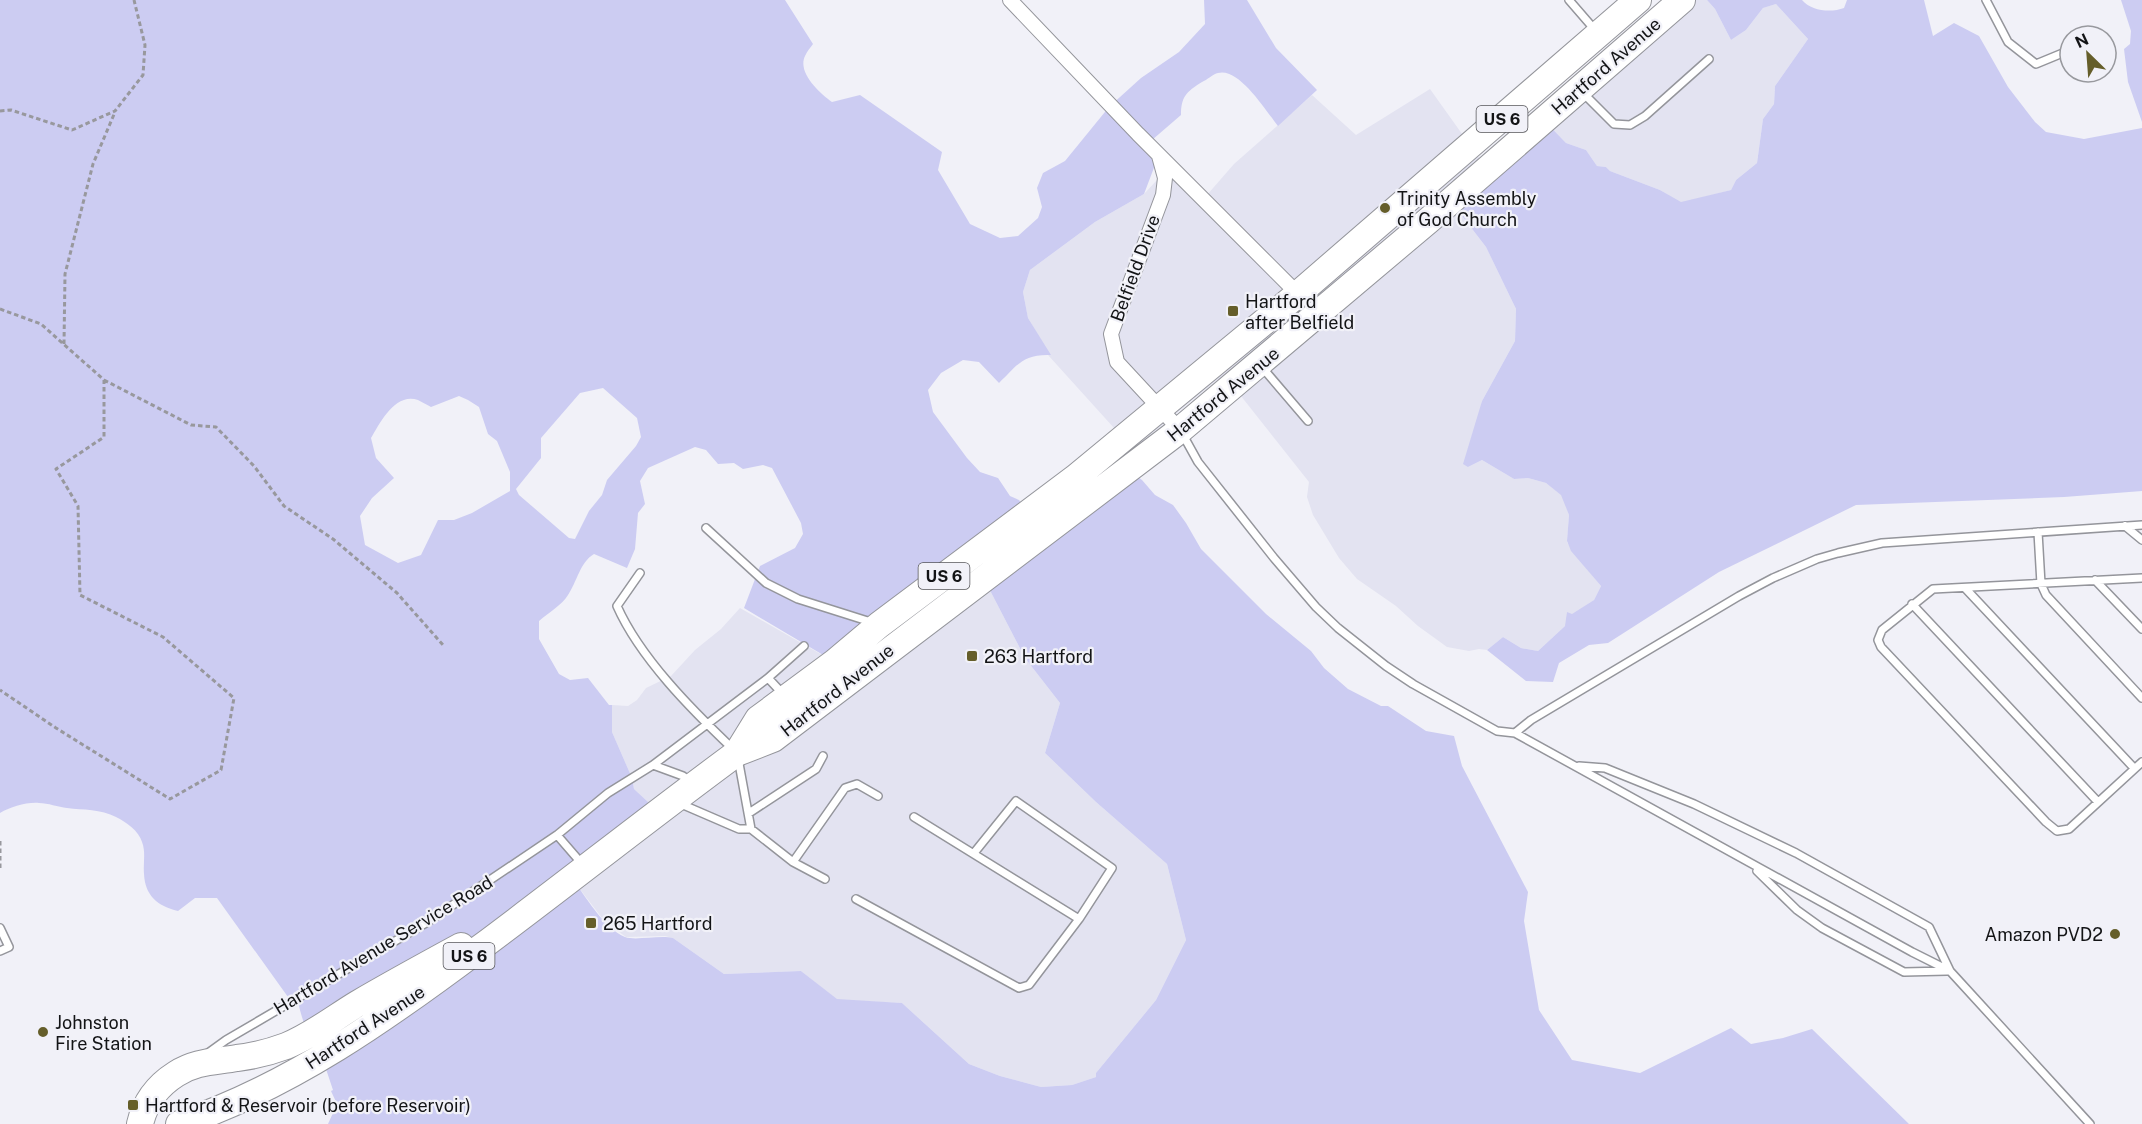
<svg xmlns="http://www.w3.org/2000/svg" width="2142" height="1124" viewBox="0 0 2142 1124" font-family="'Public Sans',sans-serif">
  <style>
    .built { fill: #e3e3f1 }
    .green { fill: #ccccf2; fill-rule: evenodd }
    .lines { fill: none; stroke-linecap: round; stroke-linejoin: round }
    .lane-casing { stroke: #94959b; stroke-width: 10 }
    .street-casing { stroke: #94959b; stroke-width: 16 }
    .highway-casing { stroke: #94959b; stroke-width: 28 }
    .path { stroke: #98989d; stroke-width: 3; stroke-dasharray: 4.5 3; stroke-linecap: butt }
    .lane { stroke: #fff; stroke-width: 7 }
    .street { stroke: #fff; stroke-width: 14 }
    .highway { stroke: #fff; stroke-width: 26 }
    .poi-dot { fill: #655e2a; stroke: #f1f1f8; stroke-width: 2 }
    .labels { text-anchor: middle; dominant-baseline: central; stroke-width: 4.5; stroke-linejoin: round; paint-order: stroke }
    .shield { fill: #f1f1f8; stroke: #56565a; stroke-width: 1.5 }
    .shield-label { font-size: 16px; font-weight: bold; fill: #131416 }
    .street-label { font-size: 18px; fill: #131416; stroke: #f1f1f8 }
    .poi-label { font-size: 18px; fill: #131416; stroke: #f1f1f8; text-anchor: start }
  </style>
  <rect width="100%" height="100%" fill="#f1f1f8"/>
  <path class="built" d="M1679,0H1707L1715,9L1731,40L1746,30L1763,8L1776,4L1808,39L1775,86L1774,104L1763,119L1757,163L1736,180L1731,190L1681,203L1660,190L1610,171L1606,167L1597,166L1586,150L1566,143L1544,120Z
    M1430,89L1482,162L1446,195L1486,247L1516,309L1515,341L1482,401L1468,467L1482,460L1514,479L1528,478L1546,483L1562,495L1569,515L1567,542L1572,551L1601,586L1594,600L1572,615L1565,626L1538,651L1521,648L1503,637L1487,650L1479,649L1469,651L1447,647L1418,626L1396,606L1357,579L1339,558L1313,515L1307,497L1309,482L1237,391L1218,379L1133,449L1048,355H1050L1028,318L1023,292L1030,270L1095,222L1144,194L1171,165L1207,195L1234,164L1312,95L1356,135Z
    M981,573L1025,658L1060,703L1045,753L1096,802L1167,864L1186,940L1156,1000L1096,1073V1077L1072,1085L1041,1087L1000,1076L969,1064L902,1003L837,1000L801,971L724,974L673,938L665,936L626,937L605,922L576,884L647,801L634,789L632,778L612,732V705L628,706L637,700L646,688L671,676L695,650L721,629L740,608L845,668Z"/>
  <path class="green" d="M0,0H785L813,44C811,47 807,51 805,56C797,73 820,93 832,102L860,95L942,152L938,170L970,224L1000,238L1018,236L1038,218L1042,207L1037,188L1043,173L1065,161L1109,107L1141,78L1179,52L1205,24L1204,0H1247L1276,48L1317,90L1278,126C1266,111 1239,67 1218,73C1213,74 1207,80 1202,82C1186,92 1181,97 1181,115L1152,140L1155,165L1144,194L1095,222L1030,270L1023,292L1028,318L1051,355C1022,354 1018,365 999,383L979,362L963,360L941,373L928,390L933,412L967,458L980,472L998,478L1010,496L1019,500L1035,521L1039,523L1117,462L1142,480L1155,495L1173,505L1186,523L1201,549L1266,614L1311,651L1324,668L1348,689L1381,706H1388L1426,731L1454,736L1462,766L1528,892L1524,921L1539,1010L1572,1060L1640,1073L1731,1028L1751,1044L1783,1038L1812,1029L1909,1124H328L337,1104L331,1091L333,1090L326,1069L328,1059C309,1041 304,1027 298,1002L293,1004L217,898H195L178,911C157,906 145,895 144,874C143,863 146,852 142,842C139,831 126,822 116,817C101,809 83,810 67,808C58,807 48,803 39,803C26,802 11,807 0,813ZM603,388L637,418L641,437L636,446L607,480L602,495L589,511L575,539L569,538L519,495L516,489L541,458V438L580,393ZM459,396L468,400L479,407L488,434L497,441L510,472V491L472,513L454,520H438L421,555L398,563L365,545L360,516L372,498L394,478L376,458L371,438C380,423 395,392 418,400C422,402 427,405 431,407ZM695,447L706,450L718,464L734,463L743,469L763,465L772,468L801,523L803,534L795,548L760,566L744,608L845,668L858,664L981,573L1025,658L1060,703L1045,753L1096,802L1167,864L1186,940L1156,1000L1096,1073V1077L1072,1085L1041,1087L1000,1076L969,1064L902,1003L837,999L801,971L724,974L673,938C659,935 635,941 625,937C605,929 588,900 576,884L659,818L647,801L634,789L632,778L612,732V705H609L588,678L570,680L559,674L539,639V621C548,613 562,605 568,595C577,582 580,562 594,554L627,568L635,549L638,513L645,504L640,481L648,468Z
    M1707,0H1802C1811,11 1831,13 1844,8L1847,0H1924L1933,36L1954,23L1979,36L2008,87L2035,122L2046,132L2084,139L2142,128V491L2064,497L1856,505L1719,572L1608,643L1589,645L1559,663L1553,682L1526,681L1487,650L1503,637L1521,648L1538,651L1565,626L1567,612L1572,614L1594,600L1601,586L1571,551L1567,541L1569,515L1561,495L1546,483L1528,478L1514,479L1482,460L1468,467L1463,464L1482,401L1515,341L1516,309L1486,247L1446,195L1540,116L1566,143L1586,150L1597,166L1606,167L1610,171L1660,190L1681,202L1731,190L1736,180L1757,163L1763,119L1774,104L1775,86L1808,39L1776,4L1763,8L1746,30L1731,40L1715,9Z
    M2121,0H2142V122L2128,82L2124,49L2130,44L2131,31Z"/>
  <g class="lines">
    <defs>
      <path id="lane" d="M1569,0L1595,30
        M1986,0L2008,42L2036,64L2070,50
        M1583,93L1614,124L1630,125L1645,116L1709,59
        M1261,366L1308,421
        M1183,435L1198,462L1274,558L1316,607L1338,628L1386,666L1413,684L1497,731L1515,733
        M2125,526L2142,540
        M706,528L766,583L798,599L874,623
        M2038,532L2041,584L2046,595L2142,698
        M640,573L617,606C640,658 692,710 733,749
        M2142,578L1933,589L1882,630L1878,640L1881,647L2046,822L2057,831L2069,829L2142,762
        M2095,580L2142,629
        M1965,588L2134,768
        M1912,604L2098,802
        M768,678L804,646
        M738,758L751,829
        M653,765L768,678L782,693
        M1579,766L1605,768L1694,804L1796,853L1929,927L1950,971L2090,1124
        M681,804L739,829H751L793,862L825,879
        M749,813L816,769L823,756
        M557,835L583,865
        M974,853L1016,801L1112,868L1079,919
        M793,862L845,788L857,784L878,796
        M1757,871L1797,910L1822,928L1904,972L1947,971
        M856,899L1019,988L1029,985L1079,919L914,817
        M0,928L9,947L0,951
        M1950,971L1912,952L1515,733L1531,720L1739,596L1773,578L1817,559L1838,553L1882,543L2142,525
        M208,1053L226,1040L426,923L557,835L608,793L653,765L683,776L690,781"/>
      <path id="street" d="M1010,0L1138,134L1298,294
        M1159,156L1165,178L1163,195L1111,334L1117,362L1180,430"/>
      <path id="highway" d="M737,753L758,719L835,662L879,625L1075,478L1298,294L1638,0
        M140,1124C145,1102 157,1086 176,1074C196,1061 215,1062 237,1058C254,1056 270,1052 286,1046C311,1036 334,1018 357,1004C391,984 426,965 461,946
        M179,1124C290,1087 388,1017 480,948C566,884 650,817 737,753L773,739L1180,430L1429,220L1682,0"/>
    </defs>
    <use href="#lane" class="lane-casing"/>
    <use href="#street" class="street-casing"/>
    <use href="#highway" class="highway-casing"/>
    <path class="path" d="M0,111L11,110L72,130L115,111L143,75L145,45L134,0
      M0,309L41,324L104,380V437L56,469L78,506L80,595L163,637L234,698L221,770L170,799L56,728L0,690
      M64,344L65,274L93,164L115,112
      M104,380L191,425L216,427L254,466L284,506L333,539L397,593L443,645
      M0,841V869"/>
    <use href="#lane" class="lane"/>
    <use href="#street" class="street"/>
    <use href="#highway" class="highway"/>
  </g>
  <g class="poi-dot">
    <circle cx="1385" cy="208" r="6"/>
    <rect x="1227" y="305" width="12" height="12" rx="3"/>
    <rect x="966" y="650" width="12" height="12" rx="3"/>
    <rect x="585" y="917" width="12" height="12" rx="3"/>
    <circle cx="2115" cy="934" r="6"/>
    <circle cx="43" cy="1032" r="6"/>
    <rect x="127" y="1099" width="12" height="12" rx="3"/>
  </g>
  <g class="labels">
    <g class="shield">
      <rect x="1476.5" y="106" width="51" height="26" rx="4.5"/>
      <rect x="918.5" y="563" width="51" height="26" rx="4.5"/>
      <rect x="443.5" y="943" width="51" height="26" rx="4.5"/>
    </g>
    <g class="shield-label">
      <text x="1502" y="119">US 6</text>
      <text x="944" y="576">US 6</text>
      <text x="469" y="956">US 6</text>
    </g>
    <g class="street-label">
      <text transform="translate(1606 66) rotate(-41)">Hartford Avenue</text>
      <text transform="translate(1135 268) rotate(-70)">Belfield Drive</text>
      <text transform="translate(1223 394) rotate(-39)">Hartford Avenue</text>
      <text transform="translate(837 690) rotate(-38)">Hartford Avenue</text>
      <text transform="translate(383 945) rotate(-31)">Hartford Avenue Service Road</text>
      <text transform="translate(365 1027) rotate(-33)">Hartford Avenue</text>
    </g>
    <g class="poi-label">
      <text x="1397" y="198">Trinity Assembly<tspan x="1397" dy="21">of God Church</tspan></text>
      <text x="1245" y="301">Hartford<tspan x="1245" dy="21">after Belfield</tspan></text>
      <text x="984" y="656">263 Hartford</text>
      <text x="603" y="923">265 Hartford</text>
      <text x="2103" y="934" text-anchor="end">Amazon PVD2</text>
      <text x="55" y="1022">Johnston<tspan x="55" dy="21">Fire Station</tspan></text>
      <text x="145" y="1105">Hartford &amp; Reservoir (before Reservoir)</text>
    </g>
  </g>
  <g transform="translate(2088 54) rotate(335)"><circle r="28" fill="#f1f1f8" stroke="#98999e" stroke-width="1.5"/>
  <path d="M0-4.5L10 22L0 15L-10 22Z" fill="#655e2a"/>
  <text y="-9" font-size="16" font-weight="bold" text-anchor="middle" fill="#131416">N</text>
  </g>
</svg>
